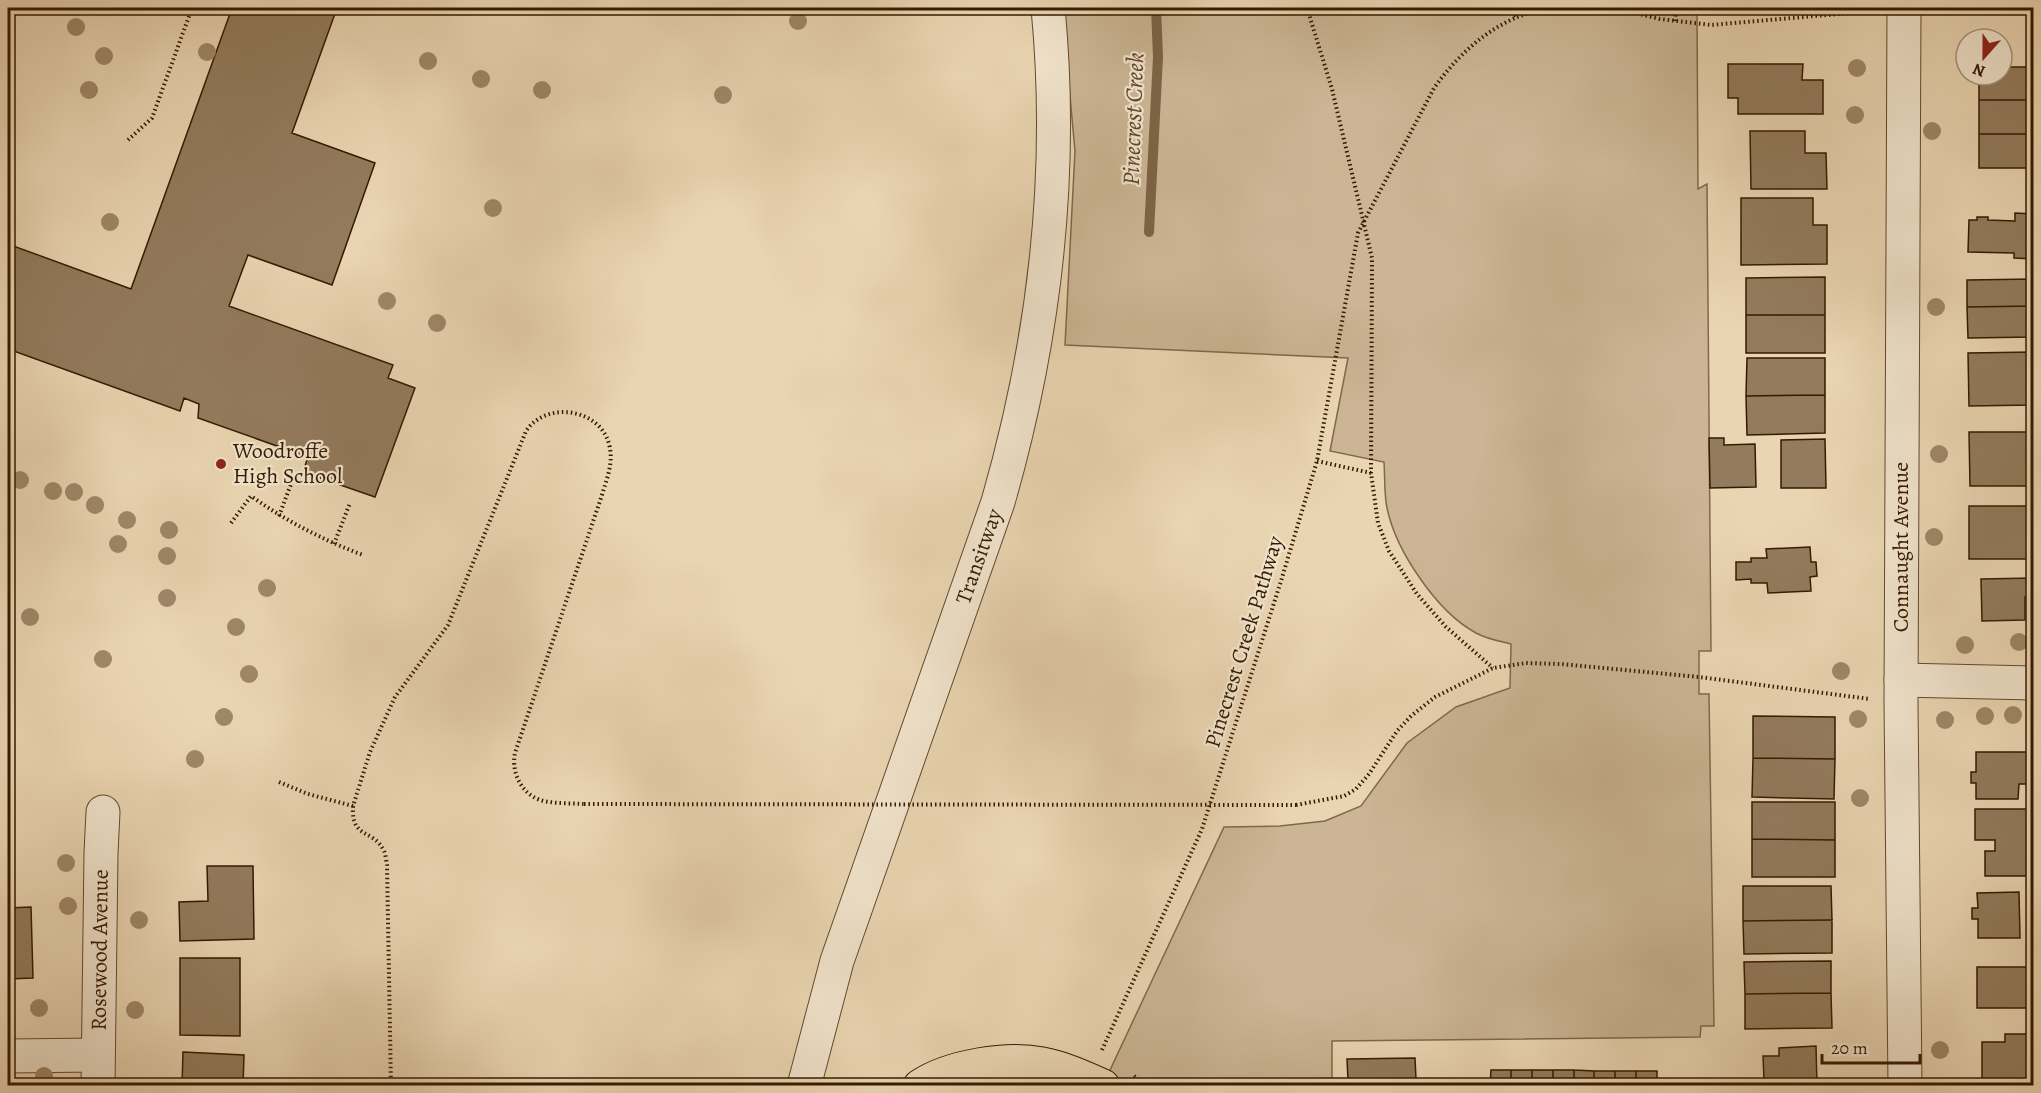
<svg xmlns="http://www.w3.org/2000/svg" width="2041" height="1093" viewBox="0 0 2041 1093" font-family="Alegreya,serif">
  <style>
    .green { fill: #cbb594; stroke: #80684a; stroke-width: 1.5 }
    .lines { fill: none; stroke-linecap: round; stroke-linejoin: round }
    .stream { stroke: #7c6446; stroke-width: 10 }
    .building { fill: #937b5d; stroke: #351a00; stroke-width: 1.5 }
    .minor-casing { stroke: #62492c; stroke-width: 35 }
    .highway-casing { stroke: #351a00; stroke-width: 35 }
    .path { stroke: #351a00; stroke-width: 4; stroke-dasharray: 1.5 3; stroke-linecap: butt }
    .minor { stroke: #f1e4cd; stroke-width: 33 }
    .highway { stroke: #ead5b2; stroke-width: 33 }
    .path-bridge { stroke: #351a00; stroke-width: 4; stroke-dasharray: 1.5 3; stroke-linecap: butt }
    .tree { fill: #9f8768 }
    .poi-dot { fill: #8f2418; stroke: #f1e4cd; stroke-width: 2 }
    .labels { text-anchor: middle; dominant-baseline: central; stroke-width: 4.5; stroke-linejoin: round; paint-order: stroke }
    .poi-label { font-size: 22px; fill: #351a00; stroke: #f1e4cd; text-anchor: start }
    .street-label { font-size: 22px; fill: #351a00; stroke: #f1e4cd }
    .water-label { font-size: 24px; font-style: italic; fill: #5f4529; stroke: #f1e4cd }
  </style>
  <rect width="100%" height="100%" fill="#ead5b2"/>
  <filter id="stains"><feTurbulence type="fractalNoise" baseFrequency=".00333" numOctaves="4"/><feColorMatrix values="0 0 0 0 .2 0 0 0 0 .09 0 0 0 0 .02 0 0 0 .5 -.17"/></filter>
  <radialGradient id="worn" r=".72"><stop offset=".6" stop-color="#630" stop-opacity="0"/><stop offset="1" stop-color="#630" stop-opacity=".3"/></radialGradient>
  <path class="green" d="M1062,8H1697L1698,189L1707,184L1711,651H1699V694H1709L1714,1026H1701L1700,1037L1332,1041V1085H1103L1224,827L1280,826L1325,821L1361,806L1407,743L1456,707L1510,688L1511,644C1499,641 1487,639 1476,633C1437,612 1396,551 1387,508C1384,494 1385,477 1384,462L1330,451L1348,358L1065,345L1075,151Z"/>
  <g class="lines">
    <path class="stream" d="M1149,232L1158,57L1156,8"/>
  </g>
  <path class="building" d="M232,8H337L292,133L375,163L332,285L248,255L229,306L393,365L388,378L415,388L375,497L303,472L308,457L198,418L199,404L184,398L180,411L8,349V244L131,289Z
    M1728,64H1803L1802,80H1823V114H1738V98H1728Z
    M2002,67H2028V100H1979V75H2002Z
    M1979,100H2031V134H1979Z
    M1750,131H1805V153H1826L1827,189H1751Z
    M1979,134H2028V168H1979Z
    M1741,198H1813V225H1827V264L1741,265Z
    M2015,213L2034,214V259L2014,258V253L1968,252L1969,220H1977V217H1988V220L2015,221Z
    M1825,277V315H1746V278Z
    M2034,279V306L1967,307V280Z
    M2034,306V337L1968,338L1967,307Z
    M1746,315H1825V353H1746Z
    M2034,352V405L1969,406L1968,353Z
    M1747,358H1825V395L1746,396Z
    M1825,395V433L1747,435L1746,396Z
    M1969,432H2034V486H1970Z
    M1709,438H1724V445L1755,444L1756,487L1710,488Z
    M1825,439L1826,488H1781V440Z
    M1969,506H2034V559H1969Z
    M1810,547L1811,562H1816L1817,576L1810,577L1811,591L1768,593L1767,583H1751V579L1736,580V562H1751V558H1767L1766,549Z
    M2034,578V597H2025V620L1982,621L1981,579Z
    M1753,716L1835,717V759L1753,758Z
    M1976,752H2034V784H2019L2018,799H1976V783H1971V772H1976Z
    M1753,758L1835,759L1834,799L1752,797Z
    M1752,802H1835V840L1752,839Z
    M1975,809H2034V871H2028V876H1985V851H1995V840H1975Z
    M1752,839L1835,840V877H1752Z
    M207,866H253L254,939L180,941L179,902L208,901Z
    M1743,886H1831L1832,920L1743,921Z
    M2019,892L2020,938H1978V919H1972V908H1978L1977,893Z
    M31,907L33,978L8,979V908Z
    M1832,920V953L1744,954L1743,921Z
    M180,958H240V1036L180,1035Z
    M1831,961V993L1745,994L1744,962Z
    M1977,967H2034V1008H1977Z
    M1831,993L1832,1028L1745,1029V994Z
    M2005,1034H2029V1063H2034V1083L1982,1085V1042H2005Z
    M1816,1046L1817,1086H1767V1080H1764L1763,1056H1779V1048Z
    M183,1052L244,1055L243,1086H182Z
    M1415,1058L1416,1079L1348,1081L1347,1059Z
    M1491,1070H1511V1086H1490Z
    M1511,1070H1532V1086H1511Z
    M1532,1070H1553V1086H1532Z
    M1553,1070H1574V1086H1553Z
    M1574,1070L1594,1071V1086H1574Z
    M1594,1071H1615V1086H1594Z
    M1615,1071H1636V1086H1615Z
    M1636,1071H1657V1086H1636Z
    M1416,1079V1086H1348V1081Z"/>
  <g class="lines">
    <defs>
      <g id="minor">
        <path d="M1904,8L1901,702L1905,1086"/>
        <path d="M1901,680L2034,683"/>
        <path d="M8,1056L97,1055"/>
        <path id="s1" d="M98,1086L101,853L103,812"/>
        <path id="s2" d="M804,1086L837,961L998,502C1044,342 1064,174 1048,8"/>
      </g>
      <path id="highway" d="M920,1086C950,1066 1007,1057 1042,1064C1063,1068 1083,1077 1103,1086"/>
    </defs>
    <use href="#minor" class="minor-casing"/>
    <use href="#highway" class="highway-casing"/>
    <path class="path" d="M1307,8L1332,89L1372,258L1371,473L1378,523L1389,551L1417,594L1446,627L1493,668
      M1503,8L1518,17
      M1615,8L1660,19L1711,25L1873,11
      M1675,21L1676,8
      M128,140L152,118L192,8
      M1317,461L1371,473
      M279,516L291,484
      M231,523L251,496C286,521 323,540 363,555
      M334,544L350,503
      M279,782L308,794L353,806L370,752L395,697L448,625L526,431C547,400 600,409 609,444C614,462 607,478 602,495L515,753C511,772 521,793 540,800C554,804 570,803 584,804
      M1296,805L1344,796L1356,789L1369,774L1397,731L1411,716L1435,697L1493,668L1526,663L1561,664L1699,677L1870,699
      M353,806C351,840 373,828 384,851C386,855 386,861 387,865L391,1086
      M1102,1050L1202,829L1281,581L1317,461L1358,233L1434,88C1463,48 1498,18 1547,8
      M1134,1076L1146,1086"/>
    <use href="#minor" class="minor"/>
    <use href="#highway" class="highway"/>
    <path class="path-bridge" d="M584,804L1296,805"/>
  </g>
  <g class="tree">
    <circle cx="798" cy="21" r="9"/>
    <circle cx="76" cy="27" r="9"/>
    <circle cx="207" cy="52" r="9"/>
    <circle cx="104" cy="56" r="9"/>
    <circle cx="428" cy="61" r="9"/>
    <circle cx="1857" cy="68" r="9"/>
    <circle cx="481" cy="79" r="9"/>
    <circle cx="89" cy="90" r="9"/>
    <circle cx="542" cy="90" r="9"/>
    <circle cx="723" cy="95" r="9"/>
    <circle cx="1855" cy="115" r="9"/>
    <circle cx="1932" cy="131" r="9"/>
    <circle cx="493" cy="208" r="9"/>
    <circle cx="110" cy="222" r="9"/>
    <circle cx="387" cy="301" r="9"/>
    <circle cx="1936" cy="307" r="9"/>
    <circle cx="437" cy="323" r="9"/>
    <circle cx="1939" cy="454" r="9"/>
    <circle cx="20" cy="480" r="9"/>
    <circle cx="53" cy="491" r="9"/>
    <circle cx="74" cy="492" r="9"/>
    <circle cx="95" cy="505" r="9"/>
    <circle cx="127" cy="520" r="9"/>
    <circle cx="169" cy="530" r="9"/>
    <circle cx="1934" cy="537" r="9"/>
    <circle cx="118" cy="544" r="9"/>
    <circle cx="167" cy="556" r="9"/>
    <circle cx="267" cy="588" r="9"/>
    <circle cx="167" cy="598" r="9"/>
    <circle cx="30" cy="617" r="9"/>
    <circle cx="236" cy="627" r="9"/>
    <circle cx="2019" cy="642" r="9"/>
    <circle cx="1965" cy="645" r="9"/>
    <circle cx="103" cy="659" r="9"/>
    <circle cx="1841" cy="671" r="9"/>
    <circle cx="249" cy="674" r="9"/>
    <circle cx="2013" cy="715" r="9"/>
    <circle cx="1985" cy="716" r="9"/>
    <circle cx="224" cy="717" r="9"/>
    <circle cx="1858" cy="719" r="9"/>
    <circle cx="1945" cy="720" r="9"/>
    <circle cx="195" cy="759" r="9"/>
    <circle cx="1860" cy="798" r="9"/>
    <circle cx="66" cy="863" r="9"/>
    <circle cx="68" cy="906" r="9"/>
    <circle cx="139" cy="920" r="9"/>
    <circle cx="39" cy="1008" r="9"/>
    <circle cx="135" cy="1010" r="9"/>
    <circle cx="1940" cy="1050" r="9"/>
    <circle cx="44" cy="1076" r="9"/>
  </g>
  <circle class="poi-dot" cx="221" cy="464" r="6"/>
  <g class="labels">
    <g class="poi-label">
      <text x="233" y="451">Woodroffe<tspan x="233" dy="25">High School</tspan></text>
    </g>
    <g class="street-label">
      <text transform="translate(1901 547) rotate(-90)">Connaught Avenue</text>
      <text stroke="none"><textPath href="#s2" startOffset="558">Transitway</textPath></text>
      <text transform="translate(1244 642) rotate(-73)">Pinecrest Creek Pathway</text>
      <text stroke="none"><textPath href="#s1" startOffset="136">Rosewood Avenue</textPath></text>
    </g>
    <g class="water-label">
      <text transform="translate(1133 119) rotate(-88)">Pinecrest Creek</text>
    </g>
  </g>
  <rect width="2041" height="1093" fill="none" stroke="#ead5b2" stroke-width="30"/>
  <rect x="9" y="9" width="2023" height="1075" fill="none" stroke="#351a00" stroke-width="3"/>
  <rect x="15" y="15" width="2011" height="1063" fill="none" stroke="#351a00" stroke-width="1.5"/>
  <g transform="translate(1984 57) rotate(201)"><circle r="28" fill="#f1e4cd" stroke="#a6937b" stroke-width="1.5"/>
  <path d="M0-4.5L10 22L0 15L-10 22Z" fill="#8f2418"/>
  <text y="-9" font-size="16" font-weight="bold" text-anchor="middle" fill="#351a00">N</text>
  </g>
  <path d="M1822 1054v9h98v-9" fill="none" stroke="#351a00" stroke-width="3"/>
  <text x="1831" y="1054" font-size="18" fill="#351a00" stroke="#f1e4cd" stroke-width="4.5" paint-order="stroke">20 m</text>
  <rect width="100%" height="100%" filter="url(#stains)"/>
  <rect width="100%" height="100%" fill="url(#worn)"/>
</svg>
